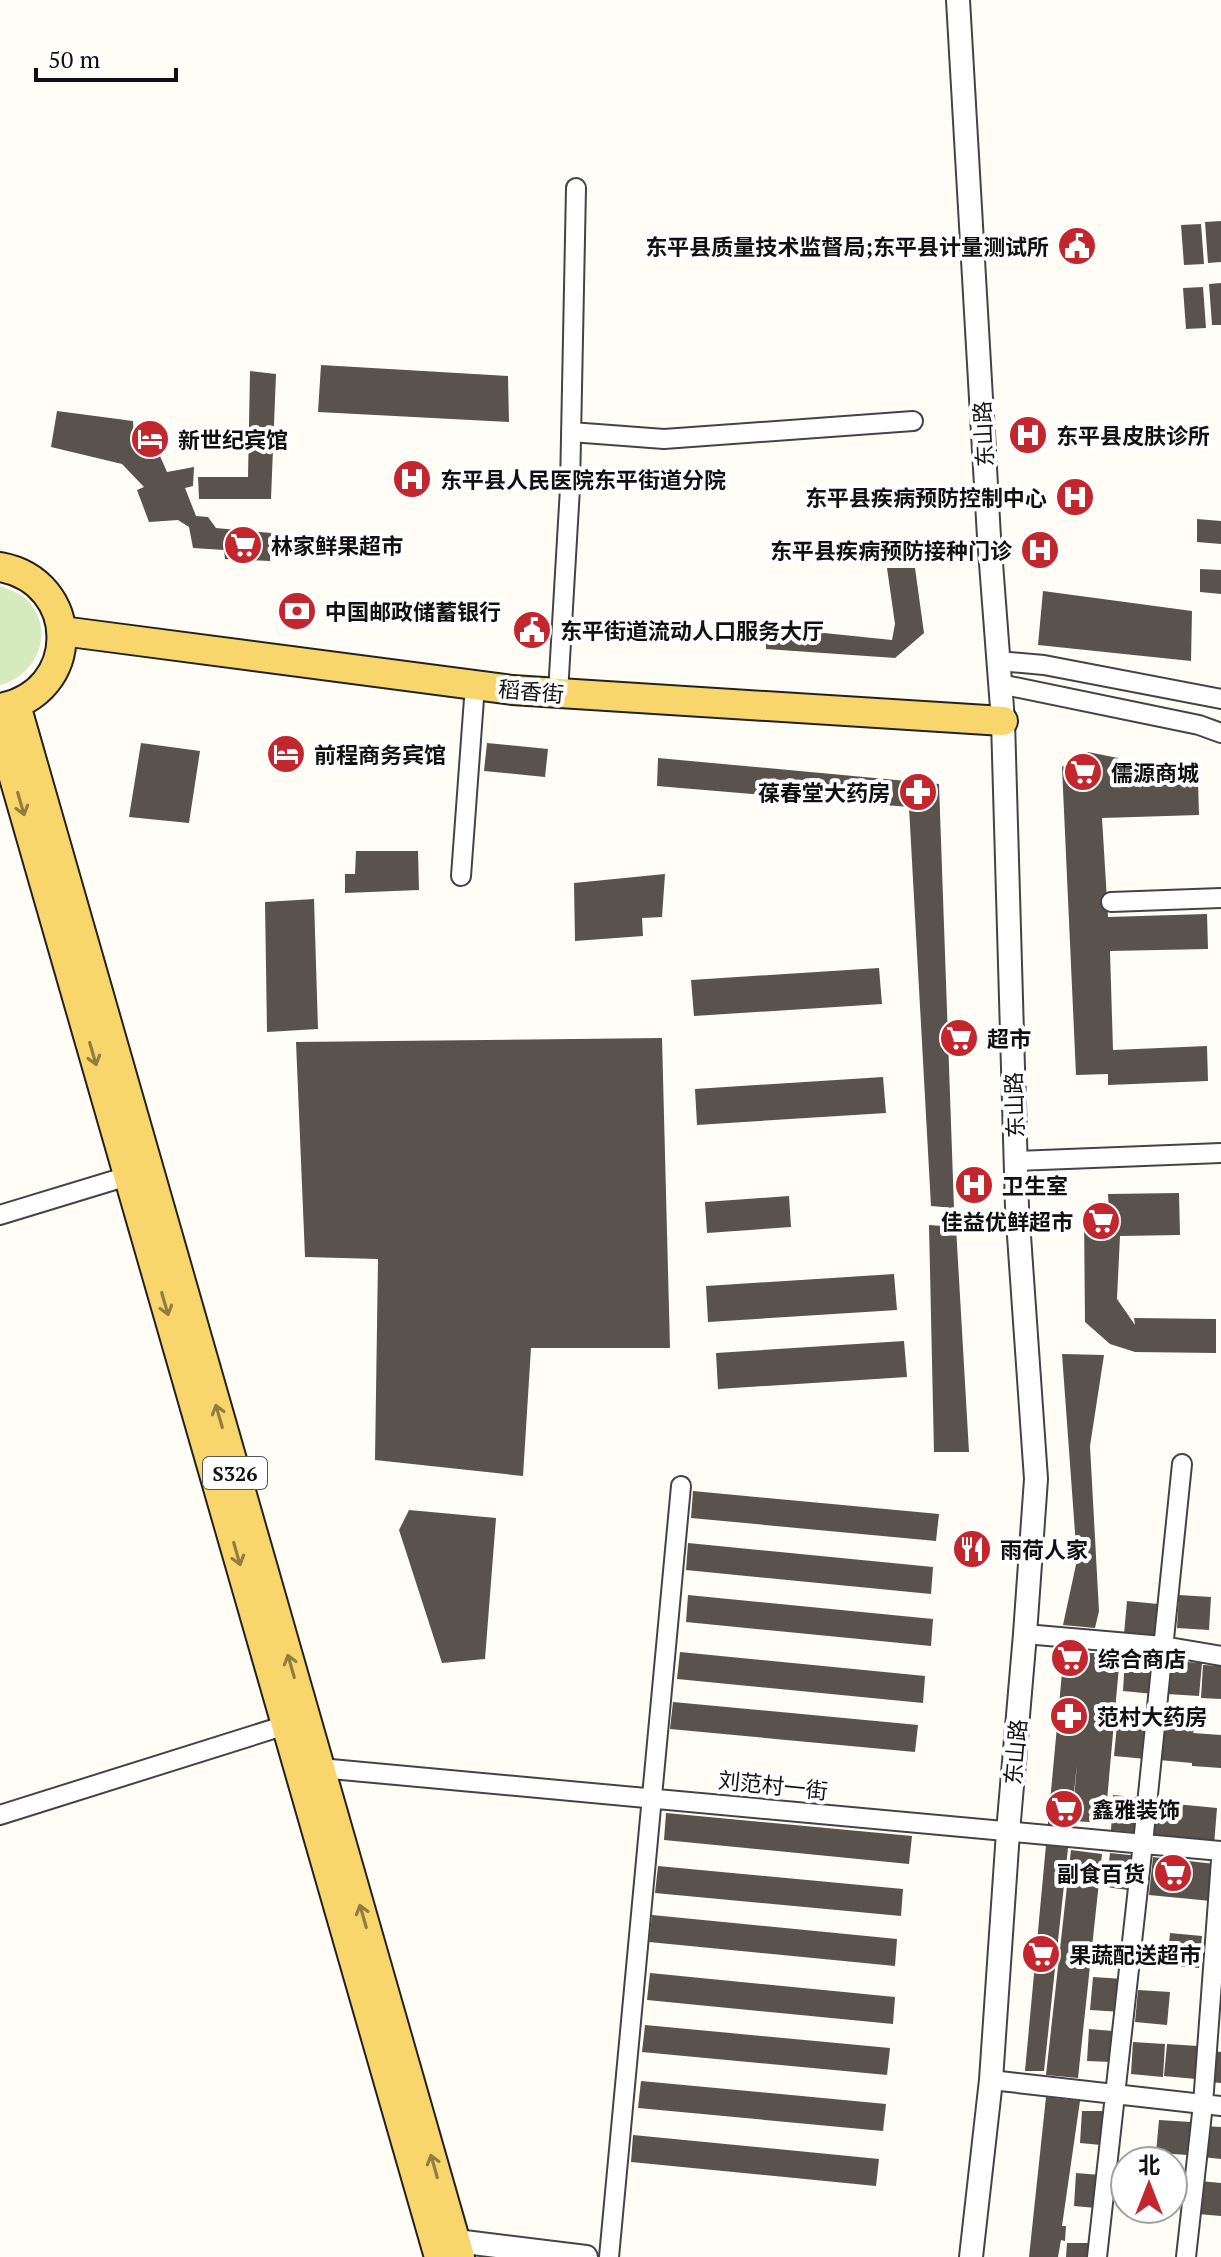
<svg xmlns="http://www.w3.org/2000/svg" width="1221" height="2257" viewBox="0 0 1221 2257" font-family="'PT Serif','Noto Sans SC',serif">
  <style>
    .green { fill: #d5ebbd }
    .building { fill: #5a524d }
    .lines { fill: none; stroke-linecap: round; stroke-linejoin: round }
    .minor-casing { stroke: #444; stroke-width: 22 }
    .tertiary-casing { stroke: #444; stroke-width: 26 }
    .primary-casing { stroke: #222; stroke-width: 32 }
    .minor { stroke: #fff; stroke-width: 18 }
    .tertiary { stroke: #fff; stroke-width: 22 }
    .primary { stroke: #f9d66b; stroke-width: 28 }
    .oneway { stroke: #917d42 }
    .labels { text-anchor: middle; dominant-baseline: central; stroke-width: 8; stroke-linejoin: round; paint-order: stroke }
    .shield { fill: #fff; stroke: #585858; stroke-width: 2 }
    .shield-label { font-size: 20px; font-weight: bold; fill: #111 }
    .poi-label { font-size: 22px; font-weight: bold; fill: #111; stroke: #fff; text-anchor: start }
    .street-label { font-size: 22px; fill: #111; stroke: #fff }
  </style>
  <rect width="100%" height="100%" fill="#fffdf5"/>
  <path class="green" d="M0,586C10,590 20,593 28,601C56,631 37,676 0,685Z"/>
  <path class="building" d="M1221,221V262L1208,263L1205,222Z
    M1201,224L1204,264L1184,265L1181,225Z
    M1221,283V325H1212L1209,284Z
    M1203,287L1206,328L1186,329L1183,288Z
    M321,365L508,376L509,422L318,412Z
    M250,371L276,374L271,499H199L198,477H248Z
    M57,411L133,421L134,438L153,440L167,472L194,467L193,486L185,488L196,516L208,517L216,528L271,533L270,561L225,559L224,550L193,548L189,527L178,520L149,522L137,490L144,487L122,464L51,447Z
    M1197,519L1221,521V544L1197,542Z
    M887,568H915L924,633L895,658L766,649V627L892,640L895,624Z
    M1200,569L1221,570V594L1200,592Z
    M1043,591L1192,611L1191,661L1038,645Z
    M141,743L200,751L189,823L129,817Z
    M487,743L548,749L545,777L484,771Z
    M1088,752L1118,758L1116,783L1198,781L1199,815L1102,818L1108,917L1207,914L1208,949L1110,951L1113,1050L1207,1046L1208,1081L1108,1085V1074L1076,1075L1062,767Z
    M658,758L939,784L954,1208L931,1206L909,807L657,786Z
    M356,851H418L419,890L345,893V874H355Z
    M665,874L662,917L642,918L643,936L575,941L574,883Z
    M314,899L318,1029L267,1032L265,902Z
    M879,968L882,1004L694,1016L691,980Z
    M662,1038L670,1348H531L523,1476L375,1460L378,1259L305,1257L296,1042Z
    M883,1077L886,1113L697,1125L695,1089Z
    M1179,1193L1180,1235L1120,1236L1117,1299L1135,1325L1134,1318L1216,1319V1353L1135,1352L1110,1344L1085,1322L1084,1213H1109L1108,1194Z
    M789,1196L791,1227L707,1233L705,1202Z
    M929,1225L956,1227L969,1452H934Z
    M894,1274L897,1310L708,1322L706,1286Z
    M904,1341L907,1377L718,1389L716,1353Z
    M1062,1354L1104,1355L1090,1446L1099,1611L1095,1628L1063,1625L1077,1560Z
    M693,1491L939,1514L936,1541L691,1518Z
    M409,1510L496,1518L485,1659L442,1663L399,1530Z
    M688,1543L933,1567L931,1594L686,1570Z
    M688,1595L933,1619L931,1646L686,1622Z
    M1179,1595L1211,1597L1209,1630L1177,1628Z
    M1127,1601L1158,1604L1156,1636L1124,1634Z
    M1064,1651L1120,1655L1105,1823L1072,1821L1077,1764L1044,2071H1025Z
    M680,1652L925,1676L923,1703L677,1679Z
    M1125,1658L1157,1661L1154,1694L1123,1691Z
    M1170,1661L1202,1663L1199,1696L1167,1694Z
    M1203,1665L1221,1666V1699L1201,1698Z
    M673,1702L918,1725L915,1752L670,1729Z
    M1117,1724L1149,1726L1146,1759L1114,1756Z
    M1162,1728L1194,1730L1193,1733L1221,1735V1768L1192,1766V1763L1159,1760Z
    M1113,1795L1143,1798L1140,1833L1111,1830Z
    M1155,1802L1217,1808L1214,1845L1151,1837Z
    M666,1813L912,1836L909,1864L664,1840Z
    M1071,1850L1102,1854L1078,2078L1046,2075Z
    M1110,1853L1139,1856L1135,1891L1106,1887Z
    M1153,1857L1215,1864L1211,1901L1149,1895Z
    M658,1866L903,1889L901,1916L655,1893Z
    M652,1915L897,1939L895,1966L649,1942Z
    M1170,1933L1202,1936L1199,1968L1167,1966Z
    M650,1973L895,1997L893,2024L647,2000Z
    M1093,1977L1124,1979L1122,2012L1090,2010Z
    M1138,1990L1170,1992L1167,2025L1135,2022Z
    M645,2025L890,2048L887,2075L642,2052Z
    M1089,2029L1113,2031L1111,2062L1087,2061Z
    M1133,2042L1165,2044L1163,2077L1131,2074Z
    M1167,2044L1198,2046L1196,2079L1164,2076Z
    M1213,2051L1221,2052V2083L1210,2082Z
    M641,2081L886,2104L883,2131L638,2108Z
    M1046,2097L1080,2101L1062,2226H1066L1065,2241L1061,2240L1058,2257H1029Z
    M1082,2111H1106L1101,2145L1080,2143Z
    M1159,2120L1191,2122L1188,2155L1156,2153Z
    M1205,2126L1221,2127V2159L1202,2157Z
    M633,2135L879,2159L876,2186L631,2162Z
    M1076,2173L1100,2175L1096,2208L1074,2206Z
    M1200,2181L1221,2183V2216L1198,2214Z
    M1067,2243H1091V2257H1066Z"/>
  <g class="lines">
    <defs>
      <path id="minor" d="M571,432L664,439L913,421
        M998,661L1044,665L1221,699
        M1000,684L1199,725L1221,733
        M558,693L570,488L576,188
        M461,876L475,685
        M1111,902L1221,898
        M1016,1161L1221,1153
        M0,1215L128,1176
        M1025,1634L1163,1646L1221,1656
        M320,1768L1221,1851
        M0,1815L286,1725
        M991,2080L1221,2106
        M609,2257L681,1486
        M1097,2257L1143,1843L1182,1464
        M1186,2257L1203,2104L1221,1860"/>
      <path id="tertiary" d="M958,0L989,537L1003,721L1017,1207L1036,1479L1025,1634L1008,1832L991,2080L971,2257
        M440,2239L586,2257"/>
      <path id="primary" d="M0,567C82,582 82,693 0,708
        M62,631L512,690L1003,721
        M16,705L460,2257
        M0,729L439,2257"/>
    </defs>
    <use href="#minor" class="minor-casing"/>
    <use href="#tertiary" class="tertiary-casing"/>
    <use href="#primary" class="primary-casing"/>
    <use href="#minor" class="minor"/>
    <use href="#tertiary" class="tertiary"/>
    <use href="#primary" class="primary"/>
  </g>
  <defs><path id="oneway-shaft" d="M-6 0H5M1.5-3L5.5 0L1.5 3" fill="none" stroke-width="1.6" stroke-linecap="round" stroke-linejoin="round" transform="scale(2)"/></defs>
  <g class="oneway">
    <use href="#oneway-shaft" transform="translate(21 804) rotate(74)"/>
    <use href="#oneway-shaft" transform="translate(93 1054) rotate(74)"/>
    <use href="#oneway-shaft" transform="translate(165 1304) rotate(74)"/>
    <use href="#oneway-shaft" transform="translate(219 1416) rotate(-106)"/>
    <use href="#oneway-shaft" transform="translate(237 1554) rotate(74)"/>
    <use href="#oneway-shaft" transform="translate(291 1666) rotate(-106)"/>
    <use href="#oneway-shaft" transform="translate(363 1916) rotate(-106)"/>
    <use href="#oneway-shaft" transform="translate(434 2166) rotate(-106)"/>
  </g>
  <defs>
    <symbol id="civic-disc" viewBox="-11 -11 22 22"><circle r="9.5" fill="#c4262e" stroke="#fff"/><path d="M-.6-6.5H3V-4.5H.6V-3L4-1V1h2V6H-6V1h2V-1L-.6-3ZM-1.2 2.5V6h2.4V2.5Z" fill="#fff"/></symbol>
    <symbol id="hospital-disc" viewBox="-11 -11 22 22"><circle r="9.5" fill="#c4262e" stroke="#fff"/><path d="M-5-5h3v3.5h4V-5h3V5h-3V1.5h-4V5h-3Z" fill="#fff"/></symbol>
    <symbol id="hotel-disc" viewBox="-11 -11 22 22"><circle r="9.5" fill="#c4262e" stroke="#fff"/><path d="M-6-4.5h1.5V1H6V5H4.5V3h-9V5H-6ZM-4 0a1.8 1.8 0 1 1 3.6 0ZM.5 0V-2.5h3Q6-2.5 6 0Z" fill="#fff"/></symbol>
    <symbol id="supermarket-disc" viewBox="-11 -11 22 22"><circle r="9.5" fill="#c4262e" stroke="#fff"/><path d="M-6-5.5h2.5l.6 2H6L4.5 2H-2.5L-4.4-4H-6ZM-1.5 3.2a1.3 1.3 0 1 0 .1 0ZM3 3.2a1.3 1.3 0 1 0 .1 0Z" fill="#fff"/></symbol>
    <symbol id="bank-disc" viewBox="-11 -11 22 22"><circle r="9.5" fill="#c4262e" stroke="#fff"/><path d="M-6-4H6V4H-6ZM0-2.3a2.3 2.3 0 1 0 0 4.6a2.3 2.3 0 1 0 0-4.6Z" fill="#fff"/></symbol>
    <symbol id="pharmacy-disc" viewBox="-11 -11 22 22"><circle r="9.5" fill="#c4262e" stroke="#fff"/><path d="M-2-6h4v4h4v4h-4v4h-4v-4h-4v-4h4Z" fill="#fff"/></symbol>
    <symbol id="restaurant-disc" viewBox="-11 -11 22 22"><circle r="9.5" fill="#c4262e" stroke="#fff"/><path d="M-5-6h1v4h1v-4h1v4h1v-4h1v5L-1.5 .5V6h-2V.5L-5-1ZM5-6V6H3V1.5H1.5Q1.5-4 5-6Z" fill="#fff"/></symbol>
  </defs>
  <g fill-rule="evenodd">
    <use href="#civic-disc" x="1055" y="224" width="44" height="44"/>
    <use href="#hospital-disc" x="1006" y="413" width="44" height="44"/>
    <use href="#hotel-disc" x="128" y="417" width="44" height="44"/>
    <use href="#hospital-disc" x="390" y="457" width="44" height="44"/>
    <use href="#hospital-disc" x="1053" y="475" width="44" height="44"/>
    <use href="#supermarket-disc" x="221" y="523" width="44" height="44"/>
    <use href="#hospital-disc" x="1018" y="528" width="44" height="44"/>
    <use href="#bank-disc" x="275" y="589" width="44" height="44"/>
    <use href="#civic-disc" x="510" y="608" width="44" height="44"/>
    <use href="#hotel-disc" x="264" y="732" width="44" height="44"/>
    <use href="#supermarket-disc" x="1061" y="750" width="44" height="44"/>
    <use href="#pharmacy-disc" x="896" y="770" width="44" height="44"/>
    <use href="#supermarket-disc" x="937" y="1016" width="44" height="44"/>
    <use href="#hospital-disc" x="952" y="1163" width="44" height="44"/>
    <use href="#supermarket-disc" x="1079" y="1199" width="44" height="44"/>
    <use href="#restaurant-disc" x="950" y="1527" width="44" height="44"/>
    <use href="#supermarket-disc" x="1048" y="1636" width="44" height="44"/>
    <use href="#pharmacy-disc" x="1047" y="1694" width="44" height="44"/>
    <use href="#supermarket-disc" x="1042" y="1787" width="44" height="44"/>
    <use href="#supermarket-disc" x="1151" y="1851" width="44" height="44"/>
    <use href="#supermarket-disc" x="1019" y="1932" width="44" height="44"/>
  </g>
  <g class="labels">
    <rect class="shield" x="203" y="1457" width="64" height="32" rx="6"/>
    <g class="shield-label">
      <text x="235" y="1473">S326</text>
    </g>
    <g class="poi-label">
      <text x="1049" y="246" text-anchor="end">东平县质量技术监督局;东平县计量测试所</text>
      <text x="1056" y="435">东平县皮肤诊所</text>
      <text x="178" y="439">新世纪宾馆</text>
      <text x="440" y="479">东平县人民医院东平街道分院</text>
      <text x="1047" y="497" text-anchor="end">东平县疾病预防控制中心</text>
      <text x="271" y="545">林家鲜果超市</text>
      <text x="1012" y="550" text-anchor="end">东平县疾病预防接种门诊</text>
      <text x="325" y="611">中国邮政储蓄银行</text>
      <text x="560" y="630">东平街道流动人口服务大厅</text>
      <text x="314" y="754">前程商务宾馆</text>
      <text x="1111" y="772">儒源商城</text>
      <text x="890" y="792" text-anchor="end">葆春堂大药房</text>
      <text x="987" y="1038">超市</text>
      <text x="1002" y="1185">卫生室</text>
      <text x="1073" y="1221" text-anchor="end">佳益优鲜超市</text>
      <text x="1000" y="1549">雨荷人家</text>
      <text x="1098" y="1658">综合商店</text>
      <text x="1097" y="1716">范村大药房</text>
      <text x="1092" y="1809">鑫雅装饰</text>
      <text x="1145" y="1873" text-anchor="end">副食百货</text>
      <text x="1069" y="1954">果蔬配送超市</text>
    </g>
    <g class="street-label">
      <text transform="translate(983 434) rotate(-93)">东山路</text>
      <text transform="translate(531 691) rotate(5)">稻香街</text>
      <text transform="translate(1014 1105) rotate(-92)">东山路</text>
      <text transform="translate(1015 1752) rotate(-85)">东山路</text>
      <text transform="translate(773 1785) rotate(6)">刘范村一街</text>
    </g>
  </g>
  <g transform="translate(1149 2185)"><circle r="38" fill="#ffffff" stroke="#a0a0a0" stroke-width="2"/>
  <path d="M0-6L14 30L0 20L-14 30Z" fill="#c4262e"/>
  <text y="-12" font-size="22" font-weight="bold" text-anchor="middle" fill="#111111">北</text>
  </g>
  <path d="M36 68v12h140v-12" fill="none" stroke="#111111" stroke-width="4"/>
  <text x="48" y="68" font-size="24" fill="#111111" stroke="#ffffff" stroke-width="6" paint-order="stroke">50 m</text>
</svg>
